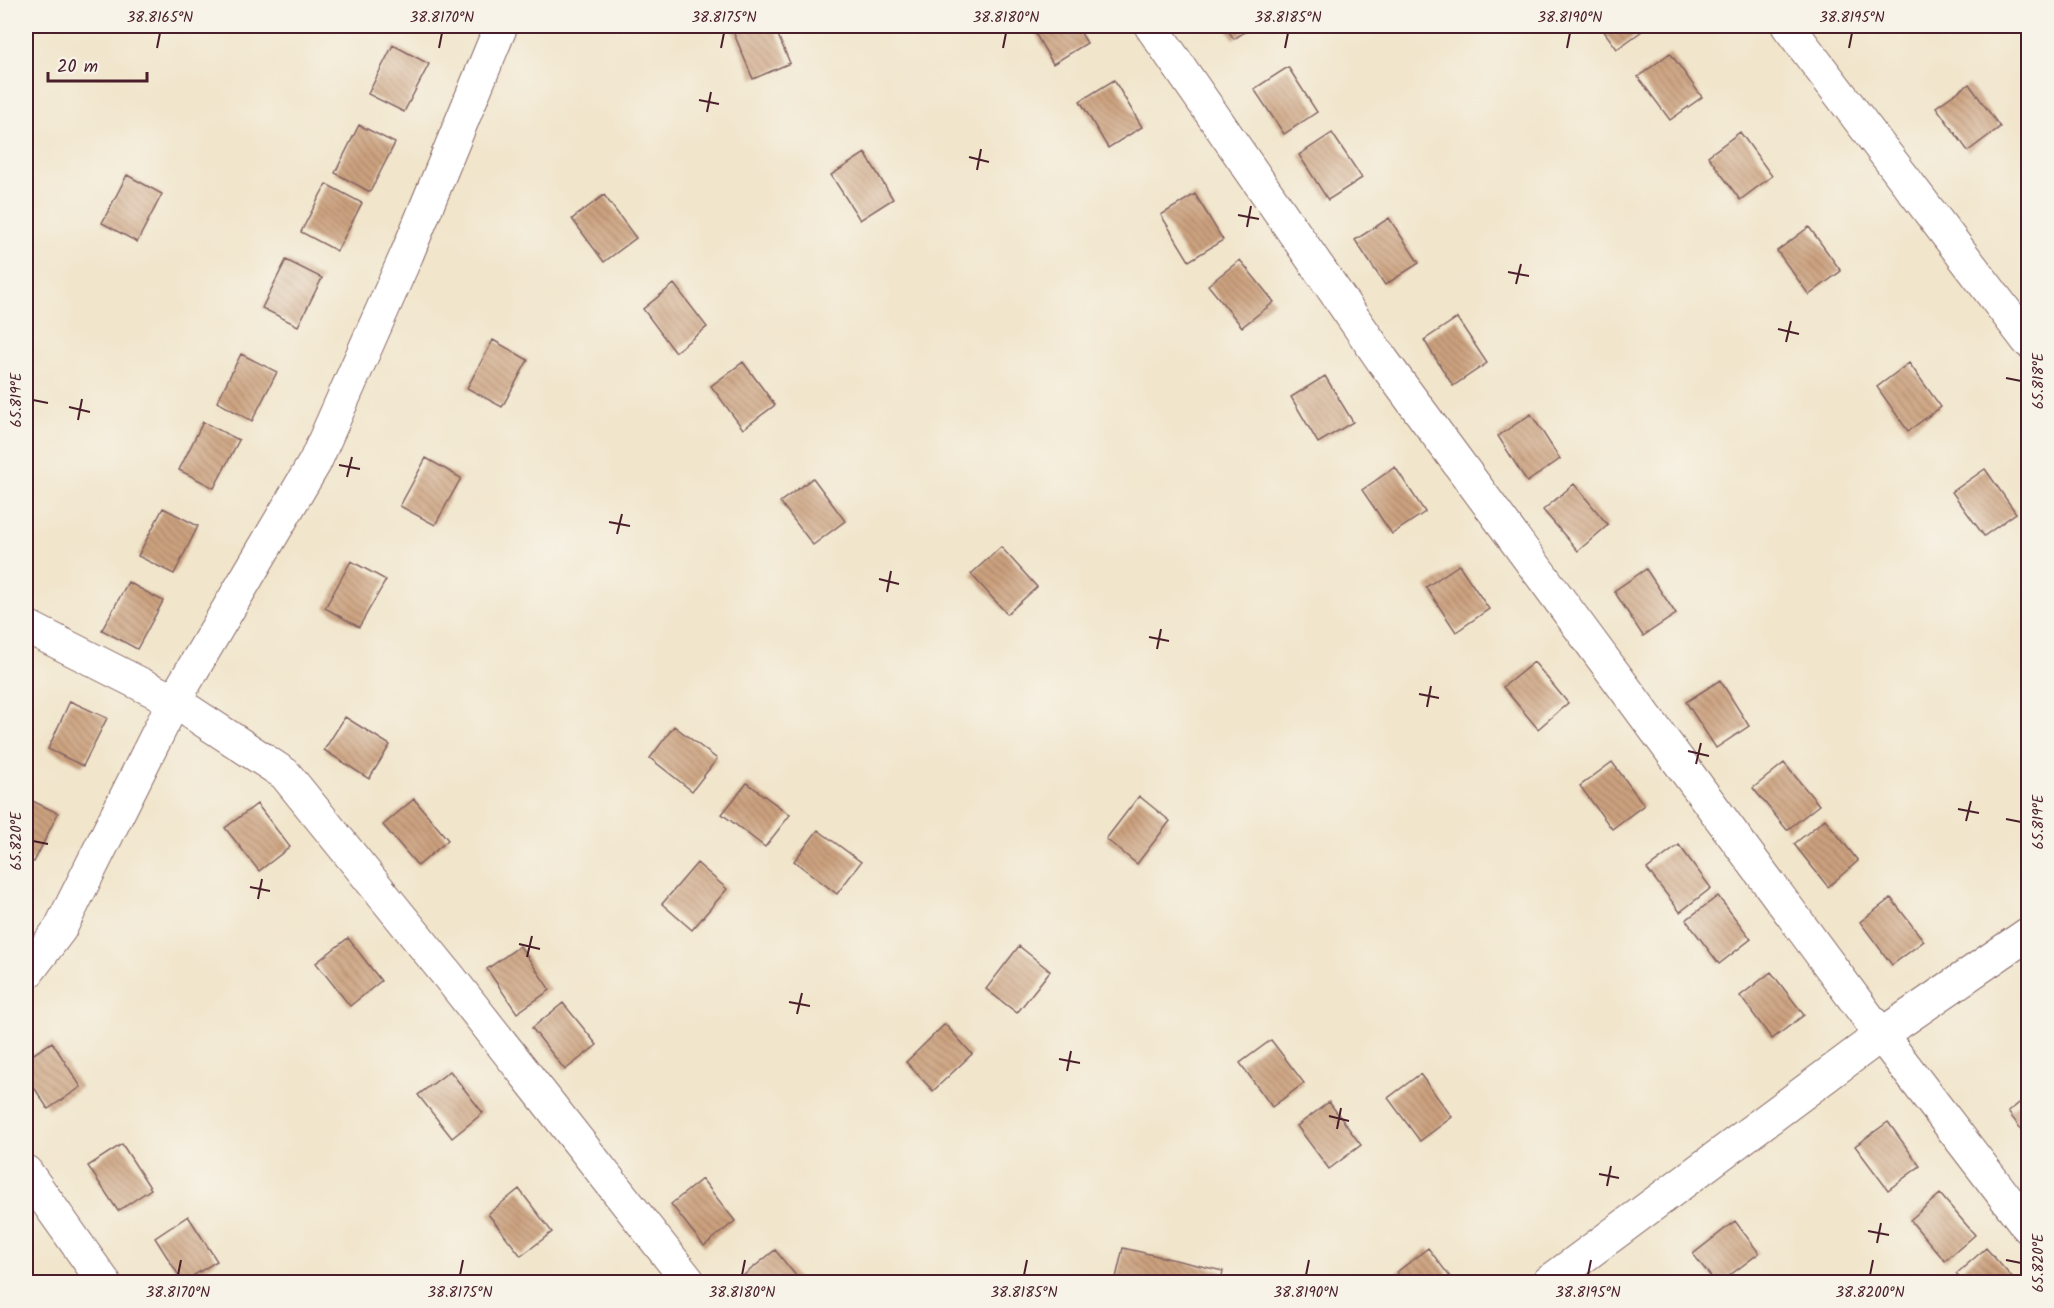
<svg xmlns="http://www.w3.org/2000/svg" width="2054" height="1308" viewBox="0 0 2054 1308" font-family="Kalam,sans-serif">
  <style>
    .building { fill: url(#building-back-hatch) }
    .lines { fill: none; stroke-linecap: round; stroke-linejoin: round }
    .minor-casing { stroke: #846463; stroke-width: 35 }
    .minor { stroke: #fff; stroke-width: 33 }
    .ticks { fill: none; stroke: #4a1f2b; stroke-width: 2 }
    .neatline { fill: none; stroke: #4a1f2b; stroke-width: 2 }
    .ticks-label { font-size: 15px; text-anchor: middle; fill: #4a1f2b }
  </style>
  <defs>
    <pattern id="building-back-hatch" width="6" height="6" patternUnits="userSpaceOnUse" patternTransform="scale(1.5)"><rect width="6" height="6" fill="#cca27f"/><path d="M-1 5l2 2M0 0l6 6M5-1l2 2" fill="none" stroke="#a88368"/></pattern>
  </defs>
  <rect width="100%" height="100%" fill="#f7f3e8"/>
  <filter id="ink" filterUnits="userSpaceOnUse"><feTurbulence type="fractalNoise" baseFrequency=".0167" numOctaves="2"/><feDisplacementMap in="SourceGraphic" scale="12" xChannelSelector="R" yChannelSelector="G"/><feConvolveMatrix kernelMatrix="1 2 1 2 8 2 1 2 1" color-interpolation-filters="sRGB"/></filter>
  <filter id="wash" filterUnits="userSpaceOnUse"><feTurbulence type="fractalNoise" baseFrequency=".008" numOctaves="4" result="noise"/><feDisplacementMap in="SourceGraphic" scale="24" xChannelSelector="R" yChannelSelector="G"/><feGaussianBlur stdDeviation="1.35" result="paint"/><feColorMatrix in="noise" values="0 0 0 0 0 0 0 0 0 0 0 0 0 0 0 0 0 1.4 0 .05"/><feComposite in="paint" operator="in"/></filter>
  <g filter="url(#wash)">
    <rect width="100%" height="100%" fill="#f1e5cb"/>
    <g id="blocks">
      <path class="building" d="M436,26H451L448,32Z
        M740,26H774L790,63L753,79L732,29Z
        M1031,26H1077L1087,43L1053,64Z
        M1225,26H1254L1234,39Z
        M1600,26H1649L1617,49Z
        M393,45L429,64L404,112L368,94Z
        M1670,53L1702,97L1670,120L1638,77Z
        M1288,67L1317,112L1284,134L1254,89Z
        M1114,80L1142,127L1108,148L1080,101Z
        M1969,84L2000,127L1968,151L1936,107Z
        M359,125L395,143L370,192L335,173Z
        M1740,132L1772,176L1740,200L1708,156Z
        M1332,133L1362,178L1328,200L1299,155Z
        M865,153L893,199L860,220L831,175Z
        M127,175L162,194L137,242L102,223Z
        M326,184L362,203L337,251L301,232Z
        M1195,194L1223,240L1189,261L1161,215Z
        M604,195L636,238L604,262L572,219Z
        M1389,218L1419,263L1385,285L1355,240Z
        M1809,227L1841,271L1809,295L1777,251Z
        M286,260L322,278L298,326L262,308Z
        M1240,260L1274,302L1242,327L1208,285Z
        M674,284L707,327L675,352L643,309Z
        M1457,318L1487,363L1453,386L1424,340Z
        M493,340L528,360L502,407L467,388Z
        M241,354L277,372L252,421L217,402Z
        M743,362L775,405L743,429L711,386Z
        M1909,363L1941,407L1908,431L1877,387Z
        M1325,376L1353,422L1318,443L1291,397Z
        M1531,414L1560,459L1527,482L1498,436Z
        M203,422L239,440L214,488L179,470Z
        M426,458L461,478L435,525L400,506Z
        M1395,467L1425,512L1392,534L1362,490Z
        M1985,469L2016,513L1984,536L1952,492Z
        M813,478L845,521L813,545L780,502Z
        M1574,484L1608,525L1578,551L1543,510Z
        M163,508L198,526L174,574L138,556Z
        M1001,547L1037,587L1007,614L971,574Z
        M351,561L386,580L359,627L325,608Z
        M1459,565L1489,609L1456,632L1426,587Z
        M1646,569L1676,614L1643,636L1614,591Z
        M128,582L163,601L137,649L102,630Z
        M1534,662L1568,703L1538,729L1503,687Z
        M1720,680L1749,726L1716,748L1686,702Z
        M70,701L107,718L83,766L48,749Z
        M345,717L390,745L369,779L324,750Z
        M674,726L717,759L692,791L650,758Z
        M1612,762L1644,805L1612,829L1580,786Z
        M1784,763L1819,805L1787,830L1753,788Z
        M747,783L790,815L765,847L722,814Z
        M1139,796L1170,821L1137,864L1106,839Z
        M26,798L58,813L34,862L26,858Z
        M414,799L448,840L418,866L383,825Z
        M257,804L290,847L259,871L225,828Z
        M1825,819L1858,861L1828,887L1794,844Z
        M818,830L861,862L837,894L794,861Z
        M1679,845L1711,888L1680,912L1647,869Z
        M697,863L727,889L692,930L662,904Z
        M1718,896L1751,939L1719,964L1686,920Z
        M1891,898L1924,941L1892,965L1860,922Z
        M348,938L381,981L350,1006L316,963Z
        M520,946L550,990L517,1013L487,969Z
        M1019,946L1050,971L1017,1013L986,989Z
        M1771,972L1804,1015L1772,1039L1740,996Z
        M563,1003L597,1045L565,1070L532,1028Z
        M945,1024L972,1054L933,1091L906,1062Z
        M1271,1040L1304,1083L1272,1107L1240,1063Z
        M52,1042L81,1087L48,1109L26,1075V1059Z
        M450,1071L483,1113L452,1138L418,1095Z
        M1420,1074L1452,1117L1420,1141L1388,1098Z
        M2028,1096V1138L2008,1112Z
        M1329,1102L1361,1145L1329,1169L1297,1126Z
        M1888,1122L1920,1166L1888,1190L1855,1146Z
        M122,1144L151,1189L118,1211L88,1166Z
        M702,1179L735,1221L704,1246L671,1204Z
        M519,1189L552,1232L521,1256L488,1214Z
        M1940,1194L1975,1235L1945,1261L1910,1220Z
        M188,1216L217,1261L183,1282L155,1238Z
        M1735,1221L1759,1253L1721,1282H1715L1693,1254Z
        M1123,1248L1223,1271L1221,1282H1115Z
        M1428,1248L1454,1282H1405L1397,1272Z
        M1986,1248L2016,1282H1963L1956,1274Z
        M775,1250L801,1282H750L744,1275Z"/>
    </g>
  </g>
  <g filter="url(#ink)">
    <use href="#blocks" fill-opacity="0" stroke="#846463" stroke-width="1.5"/>
    <g class="lines">
      <defs>
        <path id="minor" d="M1151,26L1383,361L1881,1035L2028,1227
          M1788,26L2028,341
          M26,626L174,701L285,774L450,978L689,1282
          M26,974L60,929L174,701L315,462L407,254L501,26
          M26,1172L104,1282
          M1549,1282L1881,1035L2028,934"/>
      </defs>
      <use href="#minor" class="minor-casing"/>
      <use href="#minor" class="minor"/>
    </g>
  </g>
  <path class="ticks" d="M157,48L160,33M439,48L442,33M721,48L724,33M1003,48L1006,33M1285,48L1288,33M1567,48L1570,33M1849,48L1852,33M699,100L719,104M707,112L711,92M969,157L989,162M977,170L981,149M1238,215L1259,219M1247,227L1251,206M1508,272L1529,276M1516,284L1521,264M1778,329L1799,334M1786,342L1791,321M2006,378L2021,381M33,400L48,403M69,407L90,412M78,420L82,399M339,465L360,469M347,477L352,457M609,522L630,526M617,534L622,514M879,579L899,584M887,592L891,571M1149,637L1169,641M1157,649L1161,629M1419,694L1439,698M1427,707L1431,686M1688,751L1709,756M1696,764L1701,743M1958,809L1979,813M2006,819L2021,822M1966,821L1971,801M33,841L48,844M250,887L270,891M258,899L262,879M519,944L540,949M527,957L532,936M789,1002L810,1006M797,1014L802,993M1059,1059L1080,1063M1067,1071L1071,1051M1329,1116L1349,1121M1337,1129L1341,1108M1599,1174L1619,1178M1607,1186L1611,1166M1868,1231L1889,1235M1877,1243L1881,1223M2006,1260L2021,1263M178,1275L181,1260M460,1275L463,1260M742,1275L745,1260M1024,1275L1027,1260M1306,1275L1309,1260M1588,1275L1591,1260M1870,1275L1873,1260"/>
  <rect width="2054" height="1308" fill="none" stroke="#f7f3e8" stroke-width="66"/>
  <path d="M48 72v9h99v-9" fill="none" stroke="#4a1f2b" stroke-width="3"/>
  <text x="57" y="72" font-size="18" fill="#4a1f2b" stroke="#f7f3e8" stroke-width="4.5" paint-order="stroke">20 m</text>
  <rect x="33" y="33" width="1988" height="1242" class="neatline"/>
  <g class="ticks-label">
    <text x="160" y="22">38.8165°N</text>
    <text x="442" y="22">38.8170°N</text>
    <text x="724" y="22">38.8175°N</text>
    <text x="1006" y="22">38.8180°N</text>
    <text x="1288" y="22">38.8185°N</text>
    <text x="1570" y="22">38.8190°N</text>
    <text x="1852" y="22">38.8195°N</text>
    <text transform="translate(2038 381) rotate(-90)" y="5">65.818°E</text>
    <text transform="translate(16 400) rotate(-90)" y="5">65.819°E</text>
    <text transform="translate(2038 822) rotate(-90)" y="5">65.819°E</text>
    <text transform="translate(16 841) rotate(-90)" y="5">65.820°E</text>
    <text transform="translate(2038 1263) rotate(-90)" y="5">65.820°E</text>
    <text x="178" y="1297">38.8170°N</text>
    <text x="460" y="1297">38.8175°N</text>
    <text x="742" y="1297">38.8180°N</text>
    <text x="1024" y="1297">38.8185°N</text>
    <text x="1306" y="1297">38.8190°N</text>
    <text x="1588" y="1297">38.8195°N</text>
    <text x="1870" y="1297">38.8200°N</text>
  </g>
</svg>
